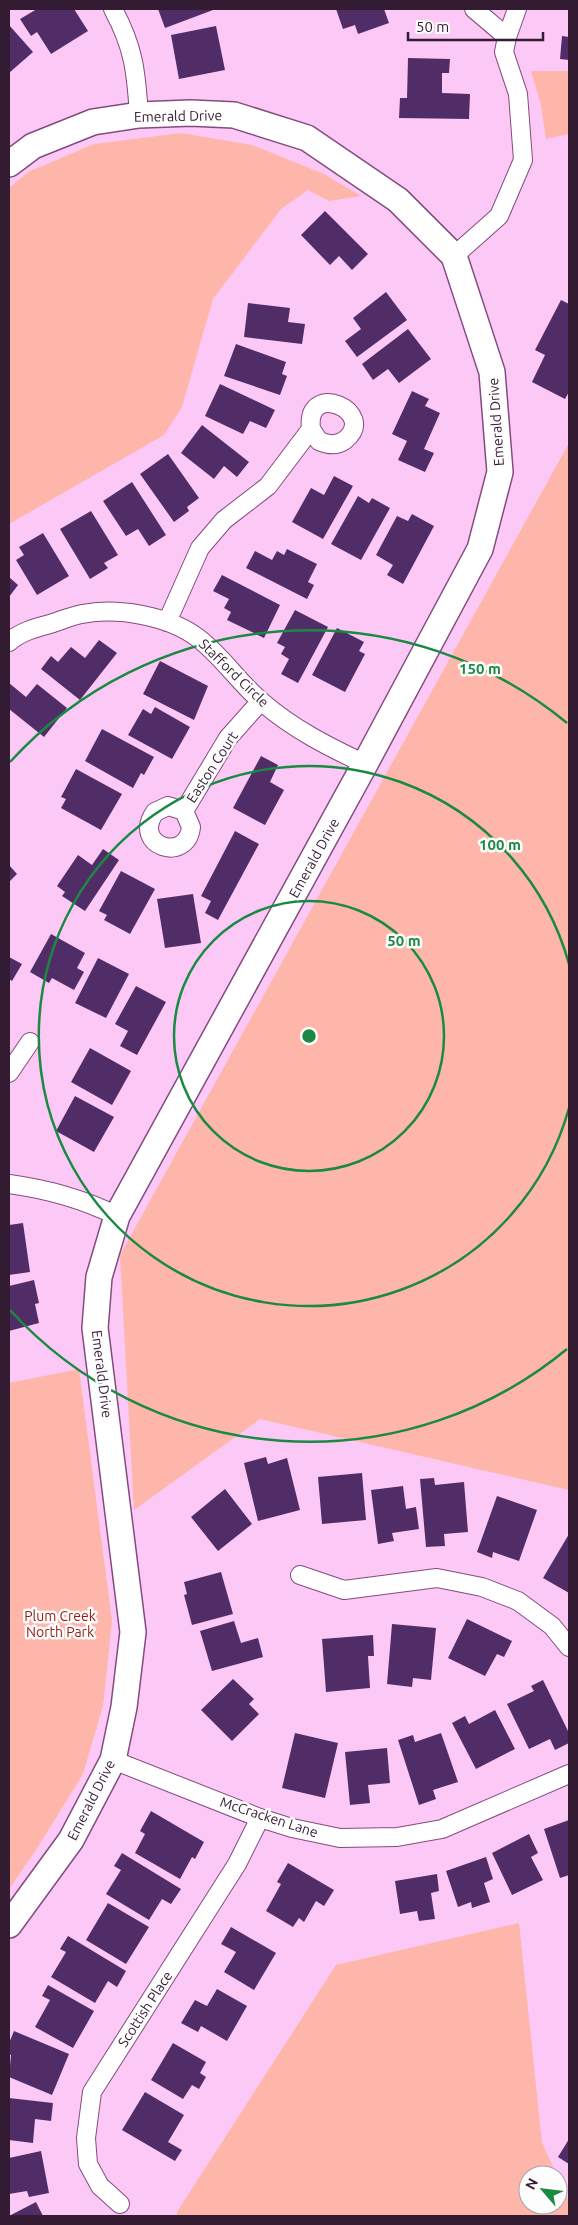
<svg xmlns="http://www.w3.org/2000/svg" width="578" height="2225" viewBox="0 0 578 2225" font-family="Ubuntu,sans-serif">
  <style>
    .green { fill: #fdb6a9 }
    .building { fill: #512d68 }
    .lines { fill: none; stroke-linecap: round; stroke-linejoin: round }
    .street-casing { stroke: #834b7f; stroke-width: 20 }
    .secondary-casing { stroke: #834b7f; stroke-width: 28 }
    .street { stroke: #fff; stroke-width: 18 }
    .secondary { stroke: #fff; stroke-width: 25 }
    .ring { fill: none; stroke: #1a8a43; stroke-width: 2.5 }
    .labels { text-anchor: middle; dominant-baseline: central; stroke-width: 5; stroke-linejoin: round; paint-order: stroke }
    .street-label { font-size: 14px; fill: #331b31; stroke: #fdfdfd }
    .park-label { font-size: 14px; fill: #951b10; stroke: #fdfdfd }
    .centre { fill: #1a8a43; stroke: #fdfdfd; stroke-width: 2.5 }
    .ring-label { font-size: 15px; text-anchor: middle; font-weight: bold; fill: #1a8a43; stroke: #fdfdfd; stroke-width: 5; stroke-linejoin: round; paint-order: stroke }
  </style>
  <rect width="100%" height="100%" fill="#fcc9f7"/>
  <path class="green" d="M531,71H569V134L546,139L541,105Z
    M181,133L252,145L324,174L361,196L329,201L308,190L281,209L213,299L182,407L164,435L9,524V188L28,172L94,144Z
    M569,443V1490L260,1419L134,1510L120,1255Z
    M79,1369L112,1621L103,1706L83,1774L36,1850L9,1889V1383Z
    M519,1923L542,2143L557,2175H528V2205H558V2178L569,2201V2216H177V2212L336,1965Z"/>
  <path class="building" d="M37,9H74L88,31L51,54L37,32L31,36L20,19Z
    M158,9H212L213,10L165,28Z
    M336,9H384L389,23L358,34L355,25L343,29Z
    M9,25L33,52L9,73Z
    M216,26L225,70L179,79L171,35Z
    M562,36L569,37V60L560,59Z
    M408,58L450,59L449,73H442V93L470,94L469,119L399,118L400,98H407Z
    M325,211L368,254L352,270L339,256L330,265L301,235Z
    M386,292L407,320L357,357L345,341L361,329L353,318Z
    M561,300L569,304V392L565,399L532,382L545,355L535,350Z
    M248,303L290,308L288,322L305,324L302,344L244,337Z
    M408,329L431,359L399,383L388,369L373,380L362,364Z
    M236,344L286,362L282,374L287,376L280,395L224,376Z
    M220,384L275,410L266,428L250,421L243,434L205,416Z
    M412,391L429,399L425,406L440,413L424,449L434,453L425,472L398,460L407,441L392,434Z
    M202,425L249,462L237,477L224,466L214,479L181,453Z
    M168,454L199,498L187,507L189,511L174,522L140,474Z
    M334,476L353,486L323,539L292,522L311,488L324,495Z
    M132,482L166,535L149,546L138,529L126,536L103,501Z
    M358,496L369,503L372,498L390,508L361,560L331,544Z
    M91,511L118,555L104,563L108,568L90,579L60,529Z
    M412,514L434,526L403,584L387,575L393,565L376,555L397,516L408,521Z
    M43,533L69,576L37,595L16,560L24,555L19,547Z
    M287,549L317,564L308,582L314,585L307,599L246,568L255,551L272,560L277,551L284,555Z
    M222,575L280,605L264,638L227,620L231,612L224,608L229,599L213,591Z
    M9,577L18,585L9,597Z
    M295,610L328,627L298,683L281,674L289,659L281,654L285,647L277,643Z
    M337,628L364,642L359,651L365,654L345,692L312,675Z
    M99,640L117,653L80,700L41,669L51,656L58,662L71,647L85,658Z
    M160,661L208,686L194,720L143,694Z
    M9,683L26,697L37,684L67,708L44,737L9,709Z
    M155,707L190,727L172,759L128,735L143,709L151,714Z
    M102,729L154,757L144,775L141,773L133,788L85,761Z
    M261,756L278,765L270,782L284,790L265,825L233,808Z
    M76,769L122,794L101,830L61,808L66,799L61,797Z
    M235,831L259,844L218,920L205,913L211,901L201,896Z
    M103,849L119,860L85,911L62,896L65,892L57,886L78,855L92,865Z
    M9,865L17,874L9,882Z
    M121,871L155,889L130,934L104,920L107,915L99,911Z
    M193,894L201,943L165,948L157,899Z
    M51,934L85,953L77,968L84,972L74,990L52,978L49,983L30,972Z
    M9,957L22,964L12,981L9,979Z
    M98,958L129,974L106,1018L75,1003Z
    M136,986L166,1002L137,1055L120,1046L128,1031L115,1024Z
    M90,1048L131,1071L112,1105L71,1082Z
    M75,1096L114,1117L94,1152L56,1131Z
    M23,1223L30,1272L9,1275V1225Z
    M34,1280L39,1303L35,1304L39,1323L9,1331V1286Z
    M266,1457L268,1464L287,1458L300,1510L258,1521L244,1463Z
    M362,1473L366,1520L322,1524L318,1477Z
    M434,1478L435,1485L464,1482L468,1532L444,1534L445,1546L426,1547L420,1479Z
    M403,1486L406,1509L416,1507L419,1529L392,1533L394,1541L378,1544L371,1490Z
    M225,1489L252,1524L218,1551L191,1517Z
    M497,1496L537,1510L519,1561L493,1552L492,1558L477,1552Z
    M569,1534V1593L543,1578Z
    M221,1572L233,1614L192,1625L184,1595L187,1594L184,1582Z
    M467,1619L512,1641L504,1657L497,1654L485,1676L448,1658Z
    M234,1621L241,1643L258,1638L263,1657L212,1671L200,1631Z
    M392,1624L436,1628L431,1680L413,1678L412,1687L387,1684Z
    M373,1635L374,1656H368L370,1688L326,1692L322,1639Z
    M233,1679L254,1699L249,1704L259,1714L232,1741L201,1710Z
    M543,1680L569,1733V1743L555,1750L550,1739L529,1749L507,1704L534,1691L531,1686Z
    M495,1710L515,1749L476,1769L452,1723L465,1716L469,1724Z
    M295,1733L338,1743L325,1798L282,1788Z
    M441,1733L458,1782L433,1790L436,1799L419,1805L398,1740L413,1735L415,1742Z
    M387,1748L390,1783L368,1785L370,1803L350,1805L345,1752Z
    M151,1811L204,1842L195,1859L192,1857L180,1879L135,1853L145,1834L140,1831Z
    M569,1820V1875L560,1878L544,1829Z
    M529,1834L538,1853L531,1857L543,1880L512,1895L492,1853Z
    M122,1853L181,1889L171,1904L162,1899L149,1920L106,1894L121,1870L114,1866Z
    M486,1857L493,1879L484,1883L490,1902L472,1908L471,1902L458,1907L446,1871Z
    M288,1863L334,1890L324,1906L316,1901L304,1922L299,1918L293,1927L266,1911L281,1884L277,1882Z
    M437,1874L439,1891L431,1893L435,1919L419,1921L417,1911L400,1914L395,1881Z
    M108,1903L149,1927L126,1964L86,1940Z
    M231,1927L276,1953L254,1990L224,1972L236,1952L221,1944Z
    M68,1936L126,1971L117,1987L108,1981L95,2003L51,1977L66,1952L60,1949Z
    M48,1985L94,2011L73,2048L35,2027L50,2000L42,1996Z
    M217,1989L247,2006L227,2041L201,2026L198,2032L181,2023L195,2000L207,2006Z
    M14,2031L69,2054L52,2095L9,2077L11,2055L9,2054V2043Z
    M173,2043L206,2062L200,2073L206,2077L199,2089L192,2085L183,2099L151,2080Z
    M145,2092L184,2115L168,2142L182,2150L175,2161L122,2130Z
    M9,2098L53,2103L51,2121L35,2119L33,2143L9,2140Z
    M569,2139V2164L558,2157Z
    M41,2151L49,2193L29,2197L27,2191L9,2194V2158Z
    M36,2202L43,2216H9Z"/>
  <g class="lines">
    <defs>
      <path id="street" d="M113,9C134,48 136,71 139,115
        M474,9L507,37L517,9
        M454,256L499,216L523,160L518,94L504,52L507,37
        M167,622L200,548L224,520L268,486L311,429L319,441C328,445 337,446 345,440C379,412 305,379 311,429
        M9,642C20,632 35,628 50,624C60,621 71,616 82,614C118,607 169,616 198,638C223,657 239,683 262,702C293,729 329,747 365,764
        M184,811L191,827C187,864 131,846 155,812L168,806L184,811L228,738L260,702
        M9,1073L30,1042
        M9,1184C46,1189 83,1199 117,1216
        M300,1575L344,1590L437,1578L482,1587L518,1601L552,1626L569,1647
        M113,1760L260,1818L292,1828L340,1838L397,1837L442,1829L569,1774
        M120,2204L100,2186L88,2164L86,2138L92,2092L237,1864L260,1818"/>
      <path id="secondary" d="M9,164L33,146L93,122L139,115L191,113L234,115L307,138L398,200L454,256L492,372L500,472L480,549L365,764L117,1216L99,1277L95,1328L133,1632L124,1707L113,1760L71,1840L9,1925"/>
    </defs>
    <use href="#street" class="street-casing"/>
    <use href="#secondary" class="secondary-casing"/>
    <use href="#street" class="street"/>
    <use href="#secondary" class="secondary"/>
  </g>
  <g class="ring">
    <circle cx="309" cy="1036" r="135"/>
    <path d="M569 1108A270 270 0 1 1 569 964"/>
    <path d="M567 1349A405 405 0 0 1 10 1310M10 762A405 405 0 0 1 567 723"/>
  </g>
  <g class="labels">
    <g class="street-label">
      <text transform="translate(178 116) rotate(-1)">Emerald Drive</text>
      <text transform="translate(496 422) rotate(-94)">Emerald Drive</text>
      <text transform="translate(234 673) rotate(44)">Stafford Circle</text>
      <text transform="translate(212 767) rotate(-57)">Easton Court</text>
      <text transform="translate(314 858) rotate(-61)">Emerald Drive</text>
      <text transform="translate(102 1374) rotate(83)">Emerald Drive</text>
      <text transform="translate(91 1800) rotate(-63)">Emerald Drive</text>
      <text transform="translate(269 1817) rotate(18)">McCracken Lane</text>
      <text transform="translate(145 2009) rotate(-57)">Scottish Place</text>
    </g>
    <g class="park-label">
      <text x="60" y="1616">Plum Creek<tspan x="60" dy="16">North Park</tspan></text>
    </g>
  </g>
  <circle cx="309" cy="1036" r="8" class="centre"/>
  <g class="ring-label">
    <text x="480" y="674">150 m</text>
    <text x="500" y="850">100 m</text>
    <text x="404" y="946">50 m</text>
  </g>
  <rect width="578" height="2225" fill="none" stroke="#331b31" stroke-width="20"/>
  <g transform="translate(543 2190) rotate(298)"><circle r="24" fill="#fdfdfd" stroke="#aca3ab"/>
  <path d="M0-4L9 19L0 12L-9 19Z" fill="#1a8a43"/>
  <text y="-8" font-size="14" font-weight="bold" text-anchor="middle" fill="#331b31">N</text>
  </g>
  <path d="M408 32v8h135v-8" fill="none" stroke="#331b31" stroke-width="2.5"/>
  <text x="416" y="32" font-size="15" fill="#331b31" stroke="#fdfdfd" stroke-width="4" paint-order="stroke">50 m</text>
</svg>
